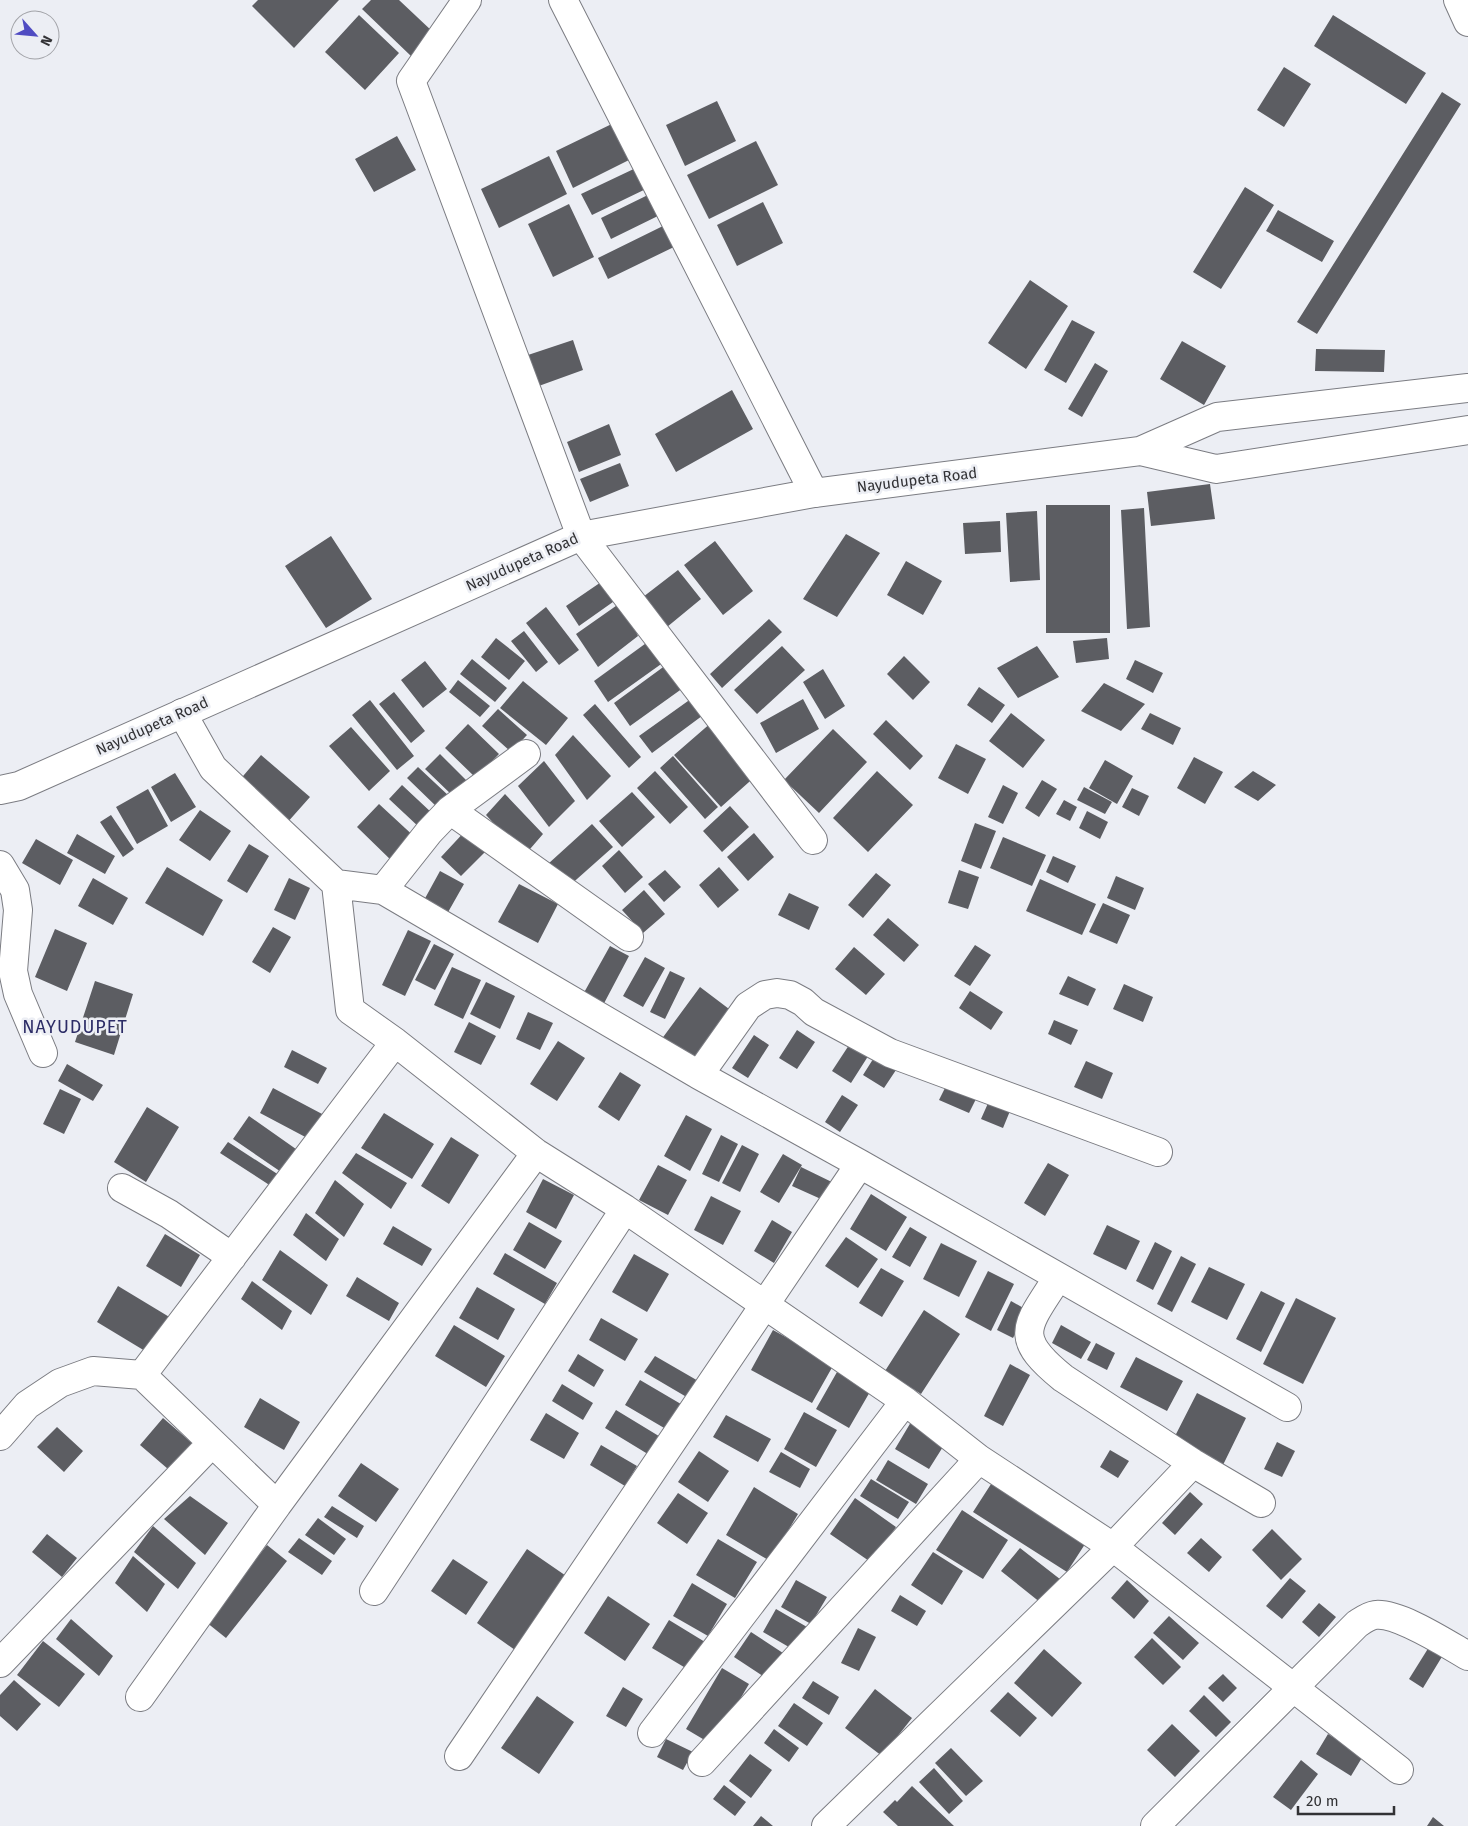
<svg xmlns="http://www.w3.org/2000/svg" width="1468" height="1826" viewBox="0 0 1468 1826" font-family="'Fira Sans',sans-serif">
  <style>
    .building { fill: #5c5d62 }
    .lines { fill: none; stroke-linecap: round; stroke-linejoin: round }
    .minor-casing { stroke: #7b7c82; stroke-width: 30 }
    .tertiary-casing { stroke: #7b7c82; stroke-width: 30 }
    .trunk-casing { stroke: #7b7c82; stroke-width: 30 }
    .minor { stroke: #fff; stroke-width: 28 }
    .tertiary { stroke: #fff; stroke-width: 28 }
    .trunk { stroke: #fff; stroke-width: 28 }
    .labels { text-anchor: middle; dominant-baseline: central; stroke-width: 5; stroke-linejoin: round; paint-order: stroke }
    .street-label { font-size: 15px; fill: #323235; stroke: #eceef4 }
    .quarter-label { font-size: 18px; letter-spacing: 1px; fill: #2c2c66; stroke: #eceef4 }
  </style>
  <rect width="100%" height="100%" fill="#eceef4"/>
  <path class="building" d="M258,0H339L294,48L252,6Z
    M371,0H399L433,32L411,56L362,9Z
    M359,15L399,53L365,90L325,52Z
    M1333,15L1426,73L1406,104L1314,46Z
    M1284,67L1311,84L1284,127L1257,110Z
    M1442,92L1461,104L1317,334L1297,322Z
    M717,101L736,141L685,166L666,125Z
    M620,120L637,156L573,188L556,151Z
    M397,136L416,170L374,192L355,159Z
    M756,141L778,185L709,219L687,175Z
    M549,156L567,194L499,228L481,189Z
    M640,166L650,187L592,215L581,194Z
    M1245,187L1274,205L1221,289L1193,272Z
    M654,192L664,213L611,239L601,218Z
    M763,202L783,243L737,266L717,225Z
    M569,204L594,257L553,277L528,224Z
    M1278,210L1334,241L1322,262L1266,231Z
    M665,225L676,246L608,279L598,258Z
    M1030,280L1068,306L1026,369L988,343Z
    M1072,320L1095,332L1066,383L1044,370Z
    M573,340L583,370L536,387L525,356Z
    M1182,341L1226,366L1204,405L1160,379Z
    M1316,349L1385,350L1384,372L1315,371Z
    M1095,363L1108,371L1082,417L1068,409Z
    M732,390L753,429L676,472L655,434Z
    M609,424L621,455L579,472L567,442Z
    M620,463L629,486L590,502L580,479Z
    M1210,484L1215,519L1151,526L1147,492Z
    M1046,505H1110V633H1046Z
    M1144,508L1150,627L1127,629L1121,510Z
    M1037,511L1040,580L1010,582L1006,513Z
    M1000,521L1001,552L965,554L963,523Z
    M846,534L880,553L837,617L803,599Z
    M331,536L372,599L326,628L285,566Z
    M715,541L753,591L723,615L684,565Z
    M906,561L942,581L923,615L887,595Z
    M678,570L701,599L667,627L643,597Z
    M607,578L620,597L579,626L566,606Z
    M623,601L638,636L598,667L576,634Z
    M546,607L579,650L559,665L526,623Z
    M769,619L782,632L722,688L710,674Z
    M524,631L548,662L536,672L511,641Z
    M496,638L525,661L509,680L481,657Z
    M1107,638L1109,659L1076,663L1073,641Z
    M649,641L664,662L608,702L594,681Z
    M782,646L805,670L757,714L734,690Z
    M1037,646L1059,677L1018,698L997,668Z
    M904,656L930,682L913,700L887,674Z
    M472,659L507,688L495,702L460,674Z
    M1135,660L1163,673L1153,693L1126,679Z
    M425,661L447,689L423,708L401,680Z
    M666,665L683,688L630,726L614,703Z
    M823,669L845,706L825,719L803,682Z
    M458,680L490,706L480,717L449,692Z
    M523,681L568,718L546,745L500,708Z
    M1104,683L1145,704L1121,731L1081,711Z
    M979,687L1005,705L992,723L967,705Z
    M394,692L425,731L411,743L379,704Z
    M695,696L706,713L652,753L639,736Z
    M803,699L819,729L776,753L760,723Z
    M370,700L414,756L397,770L352,715Z
    M595,704L641,757L629,768L583,715Z
    M498,709L527,735L511,752L482,726Z
    M1011,713L1045,740L1023,768L989,741Z
    M1150,713L1181,728L1173,745L1141,729Z
    M886,720L923,756L910,770L873,734Z
    M712,722L758,774L721,807L674,755Z
    M468,724L499,754L476,778L445,748Z
    M351,727L390,771L369,791L329,746Z
    M833,729L867,762L819,813L784,780Z
    M573,735L611,776L587,800L555,755Z
    M956,744L986,759L968,794L938,778Z
    M440,754L468,782L454,797L425,769Z
    M261,755L310,797L286,824L238,782Z
    M673,756L718,807L705,819L660,768Z
    M1194,757L1223,772L1205,804L1177,788Z
    M1105,760L1133,776L1117,804L1089,788Z
    M544,761L575,801L549,827L518,786Z
    M418,767L450,797L439,809L407,778Z
    M655,771L688,807L670,824L637,788Z
    M877,771L913,805L868,852L833,818Z
    M1253,771L1276,785L1258,801L1234,787Z
    M175,773L196,807L171,822L151,787Z
    M1042,780L1057,789L1039,817L1025,808Z
    M402,785L433,814L420,828L389,799Z
    M1003,785L1018,793L1003,824L988,817Z
    M1084,787L1112,802L1105,814L1077,800Z
    M1132,788L1149,796L1139,816L1122,807Z
    M148,789L168,826L137,844L116,807Z
    M632,792L655,817L622,847L599,821Z
    M505,794L543,834L524,856L486,815Z
    M1064,800L1077,807L1070,821L1056,814Z
    M379,804L418,840L395,864L357,827Z
    M730,806L749,827L722,852L703,831Z
    M200,810L231,831L210,861L179,840Z
    M1087,811L1108,822L1100,839L1079,828Z
    M111,815L134,849L123,857L100,822Z
    M975,823L996,831L981,869L961,861Z
    M592,824L613,847L568,887L548,864Z
    M468,828L489,848L461,876L441,857Z
    M754,833L774,857L748,881L727,857Z
    M77,834L115,856L105,874L67,853Z
    M1003,837L1046,855L1032,886L990,868Z
    M36,839L73,860L60,885L22,863Z
    M249,844L269,856L247,893L227,881Z
    M619,850L643,877L625,893L602,866Z
    M1053,856L1076,866L1068,883L1046,872Z
    M167,867L223,900L203,936L145,903Z
    M719,867L739,890L718,908L699,885Z
    M665,870L681,887L664,902L648,884Z
    M959,870L979,877L968,909L948,903Z
    M440,871L464,884L447,914L423,902Z
    M876,873L891,885L863,918L848,905Z
    M1116,876L1144,888L1135,910L1107,898Z
    M93,878L128,898L113,925L78,906Z
    M289,878L310,888L295,920L274,910Z
    M1040,879L1096,904L1082,935L1026,911Z
    M519,884L558,904L538,943L498,922Z
    M644,890L665,914L643,933L622,910Z
    M789,893L819,907L809,930L778,915Z
    M1103,903L1130,915L1117,944L1089,932Z
    M888,918L919,945L904,962L873,935Z
    M273,927L291,937L270,973L252,962Z
    M55,929L87,943L67,991L35,977Z
    M408,930L431,941L405,996L382,985Z
    M434,944L454,954L435,990L415,980Z
    M975,945L991,955L970,986L954,976Z
    M610,946L629,956L601,1009L581,998Z
    M854,947L885,974L866,995L835,969Z
    M645,957L665,968L643,1007L623,996Z
    M452,967L481,980L463,1019L434,1005Z
    M670,971L685,978L665,1019L650,1012Z
    M1068,976L1096,989L1088,1006L1059,994Z
    M95,981L133,994L114,1055L75,1042Z
    M486,982L515,996L500,1029L470,1014Z
    M1124,984L1153,997L1143,1022L1113,1009Z
    M700,987L737,1015L699,1068L661,1040Z
    M970,991L1003,1012L991,1030L959,1008Z
    M528,1012L553,1023L540,1050L516,1039Z
    M1054,1020L1078,1030L1071,1045L1048,1034Z
    M469,1022L496,1036L481,1065L454,1052Z
    M797,1030L815,1042L797,1069L779,1058Z
    M754,1035L769,1045L748,1078L732,1068Z
    M853,1039L872,1050L851,1083L832,1071Z
    M558,1041L585,1058L557,1101L530,1084Z
    M292,1050L327,1068L318,1084L284,1067Z
    M875,1056L896,1070L884,1088L863,1075Z
    M1086,1061L1113,1073L1102,1099L1074,1087Z
    M67,1064L103,1085L93,1101L58,1081Z
    M620,1072L641,1085L619,1121L598,1107Z
    M948,1082L978,1095L969,1113L939,1100Z
    M273,1088L324,1115L311,1140L260,1113Z
    M60,1089L81,1099L64,1134L43,1124Z
    M842,1095L858,1105L840,1132L825,1122Z
    M989,1101L1010,1111L1003,1128L981,1119Z
    M147,1107L179,1127L146,1182L114,1162Z
    M384,1113L434,1144L412,1179L361,1148Z
    M686,1115L712,1129L690,1171L664,1156Z
    M249,1116L303,1154L287,1176L233,1139Z
    M721,1135L738,1144L719,1182L702,1174Z
    M451,1137L479,1155L449,1204L421,1186Z
    M228,1142L282,1177L274,1188L220,1153Z
    M742,1145L759,1154L740,1192L722,1183Z
    M356,1153L407,1183L391,1209L342,1173Z
    M783,1154L802,1165L779,1203L760,1192Z
    M1048,1163L1069,1175L1045,1216L1024,1203Z
    M658,1165L687,1180L668,1215L639,1200Z
    M801,1167L840,1186L832,1204L792,1186Z
    M543,1179L574,1195L556,1229L526,1212Z
    M335,1180L364,1204L344,1237L315,1213Z
    M871,1194L907,1217L886,1251L850,1229Z
    M711,1196L741,1211L723,1245L694,1230Z
    M306,1213L339,1239L326,1261L293,1235Z
    M772,1220L792,1232L774,1263L754,1251Z
    M529,1222L562,1241L545,1269L513,1250Z
    M1107,1225L1140,1241L1126,1270L1093,1254Z
    M393,1226L432,1249L422,1266L383,1244Z
    M910,1227L927,1237L910,1267L892,1257Z
    M165,1234L200,1255L181,1287L146,1266Z
    M846,1237L878,1259L858,1288L825,1266Z
    M1155,1242L1172,1251L1153,1290L1136,1281Z
    M941,1243L977,1261L959,1297L923,1279Z
    M280,1250L328,1285L311,1315L262,1280Z
    M505,1253L557,1283L545,1304L493,1274Z
    M634,1254L669,1274L647,1312L612,1292Z
    M1181,1256L1196,1264L1172,1312L1157,1304Z
    M1209,1267L1245,1284L1227,1320L1191,1302Z
    M881,1268L904,1281L882,1317L859,1303Z
    M988,1271L1014,1284L991,1331L965,1317Z
    M357,1277L399,1303L389,1321L346,1296Z
    M252,1281L292,1311L282,1330L241,1299Z
    M118,1286L171,1318L150,1354L97,1322Z
    M477,1287L515,1309L498,1340L459,1318Z
    M1261,1291L1285,1303L1261,1352L1236,1339Z
    M1296,1298L1336,1318L1303,1384L1263,1364Z
    M1011,1301L1027,1310L1013,1338L997,1330Z
    M924,1310L960,1334L921,1394L885,1371Z
    M601,1318L638,1339L625,1361L589,1340Z
    M454,1325L505,1356L486,1387L435,1356Z
    M1061,1325L1091,1342L1081,1359L1052,1343Z
    M773,1330L834,1364L812,1403L751,1370Z
    M1096,1343L1115,1353L1107,1370L1087,1360Z
    M578,1354L604,1370L594,1387L568,1371Z
    M655,1356L700,1382L690,1399L644,1372Z
    M1136,1357L1183,1381L1167,1411L1120,1387Z
    M1010,1364L1030,1375L1003,1426L984,1416Z
    M837,1372L871,1390L849,1428L816,1409Z
    M640,1380L686,1407L671,1432L625,1405Z
    M562,1384L593,1403L583,1420L552,1401Z
    M1197,1393L1246,1418L1223,1465L1173,1440Z
    M260,1398L300,1422L284,1450L244,1427Z
    M616,1410L667,1441L656,1459L605,1428Z
    M804,1412L837,1430L816,1467L784,1449Z
    M546,1413L579,1433L564,1459L530,1440Z
    M726,1415L771,1439L758,1462L713,1437Z
    M163,1418L192,1443L168,1469L140,1445Z
    M911,1422L946,1442L929,1469L895,1449Z
    M57,1427L83,1451L64,1472L37,1447Z
    M1277,1442L1295,1451L1282,1477L1264,1469Z
    M601,1445L637,1466L625,1486L590,1465Z
    M1110,1450L1129,1461L1118,1478L1100,1467Z
    M699,1451L729,1471L708,1502L678,1482Z
    M781,1452L810,1469L800,1488L769,1472Z
    M888,1460L928,1484L916,1504L876,1480Z
    M361,1463L399,1489L376,1522L338,1496Z
    M871,1479L909,1502L898,1519L860,1496Z
    M993,1481L1087,1541L1067,1572L973,1512Z
    M754,1487L798,1514L770,1561L726,1535Z
    M1190,1492L1203,1504L1175,1535L1162,1523Z
    M678,1493L708,1513L687,1544L657,1523Z
    M190,1496L228,1523L205,1555L164,1519Z
    M855,1498L896,1527L872,1563L830,1534Z
    M332,1506L364,1526L357,1538L324,1517Z
    M962,1510L1008,1540L983,1579L936,1550Z
    M318,1518L346,1539L334,1555L305,1535Z
    M153,1526L196,1563L178,1589L134,1552Z
    M1272,1529L1302,1559L1281,1580L1252,1550Z
    M47,1534L77,1558L62,1577L32,1552Z
    M299,1538L332,1561L322,1575L288,1552Z
    M1201,1538L1222,1557L1209,1572L1187,1553Z
    M718,1539L757,1562L735,1598L696,1575Z
    M267,1545L287,1561L226,1638L206,1622Z
    M1020,1548L1065,1583L1046,1607L1001,1571Z
    M527,1549L572,1580L522,1655L477,1623Z
    M933,1552L963,1571L942,1605L911,1585Z
    M133,1556L165,1584L147,1612L115,1583Z
    M453,1559L488,1582L466,1615L431,1591Z
    M1290,1578L1306,1591L1282,1619L1266,1606Z
    M796,1580L827,1597L811,1624L781,1607Z
    M1127,1580L1149,1601L1134,1619L1111,1598Z
    M692,1583L727,1604L708,1636L673,1616Z
    M900,1595L926,1611L917,1626L891,1611Z
    M608,1596L650,1624L625,1661L584,1633Z
    M1319,1603L1336,1617L1319,1637L1302,1622Z
    M776,1609L807,1627L794,1650L763,1632Z
    M1169,1616L1199,1643L1183,1660L1153,1633Z
    M71,1619L113,1656L99,1676L56,1639Z
    M669,1620L705,1642L689,1670L652,1648Z
    M858,1628L876,1637L859,1671L841,1663Z
    M751,1632L786,1655L769,1680L734,1657Z
    M1152,1638L1181,1667L1163,1685L1134,1657Z
    M43,1641L85,1674L59,1707L17,1675Z
    M1429,1647L1443,1655L1423,1688L1409,1679Z
    M1044,1649L1082,1683L1052,1717L1014,1683Z
    M722,1668L749,1684L713,1745L686,1729Z
    M1223,1674L1237,1688L1223,1702L1208,1688Z
    M14,1680L41,1704L17,1731L0,1716V1695Z
    M813,1681L839,1697L829,1715L802,1698Z
    M623,1687L643,1699L626,1727L606,1716Z
    M875,1689L912,1718L882,1756L845,1728Z
    M1008,1692L1037,1718L1020,1737L990,1711Z
    M1204,1695L1231,1722L1216,1737L1189,1711Z
    M537,1696L574,1722L539,1774L501,1748Z
    M794,1703L823,1723L807,1746L778,1726Z
    M1172,1724L1200,1751L1175,1777L1147,1750Z
    M774,1729L799,1748L789,1762L764,1743Z
    M1328,1734L1363,1756L1351,1776L1316,1754Z
    M666,1739L693,1752L683,1770L657,1757Z
    M951,1748L983,1781L966,1796L935,1763Z
    M750,1754L772,1770L751,1798L729,1781Z
    M1301,1760L1318,1774L1291,1810L1273,1797Z
    M934,1768L963,1801L949,1814L919,1782Z
    M724,1785L746,1802L735,1816L713,1799Z
    M912,1786L954,1826H898L883,1812L895,1800L897,1802Z
    M761,1816L773,1826H753Z
    M1433,1817L1444,1826H1427Z"/>
  <g class="lines">
    <defs>
      <path id="minor" d="M467,0L411,81L581,536L813,840
        M563,0L814,493
        M182,713L213,768L336,884L350,1010L395,1042L536,1153L625,1209L905,1401L979,1459L1113,1547L1399,1770
        M450,810L629,937
        M0,865L15,890L18,910L13,971L18,994L43,1053
        M336,884L383,890L699,1075L860,1164L1287,1407
        M383,890L429,832L450,810L526,754
        M699,1075L748,1006L765,995L777,993L790,995L803,1002L814,1012L890,1053L1158,1152
        M122,1188L169,1214L232,1257
        M1058,1277C1027,1326 1011,1336 1063,1378L1193,1463L1261,1503
        M142,1375L395,1042
        M0,1436L27,1405L60,1383L93,1371L142,1375L277,1505L536,1153
        M374,1591L625,1209
        M0,1663L212,1443
        M140,1697L277,1505
        M652,1733L905,1401
        M459,1756L860,1164
        M702,1762L979,1459
        M826,1826L1113,1547L1193,1463
        M1155,1826L1357,1624C1363,1620 1368,1616 1375,1615C1398,1612 1447,1644 1468,1656"/>
      <path id="tertiary" d="M1140,451L1216,469L1468,430
        M0,790L19,786L581,536L814,493L1140,451L1217,417L1468,388"/>
      <path id="trunk" d="M1458,0L1468,22"/>
    </defs>
    <use href="#minor" class="minor-casing"/>
    <use href="#tertiary" class="tertiary-casing"/>
    <use href="#trunk" class="trunk-casing"/>
    <use href="#minor" class="minor"/>
    <use href="#tertiary" class="tertiary"/>
    <use href="#trunk" class="trunk"/>
  </g>
  <g class="labels">
    <g class="street-label">
      <text transform="translate(917 480) rotate(-7)">Nayudupeta Road</text>
      <text transform="translate(522 562) rotate(-24)">Nayudupeta Road</text>
      <text transform="translate(152 726) rotate(-24)">Nayudupeta Road</text>
    </g>
    <g class="quarter-label">
      <text x="75" y="1027">NAYUDUPET</text>
    </g>
  </g>
  <g transform="translate(35 35) rotate(117)"><circle r="24" fill="#eceef4" stroke="#a2a3a8"/>
  <path d="M0-4L9 19L0 12L-9 19Z" fill="#504cc2"/>
  <text y="-8" font-size="14" font-weight="bold" text-anchor="middle" fill="#323235">N</text>
  </g>
  <path d="M1298 1806v8h96v-8" fill="none" stroke="#323235" stroke-width="2.5"/>
  <text x="1306" y="1806" font-size="15" fill="#323235" stroke="#eceef4" stroke-width="4" paint-order="stroke">20 m</text>
</svg>
